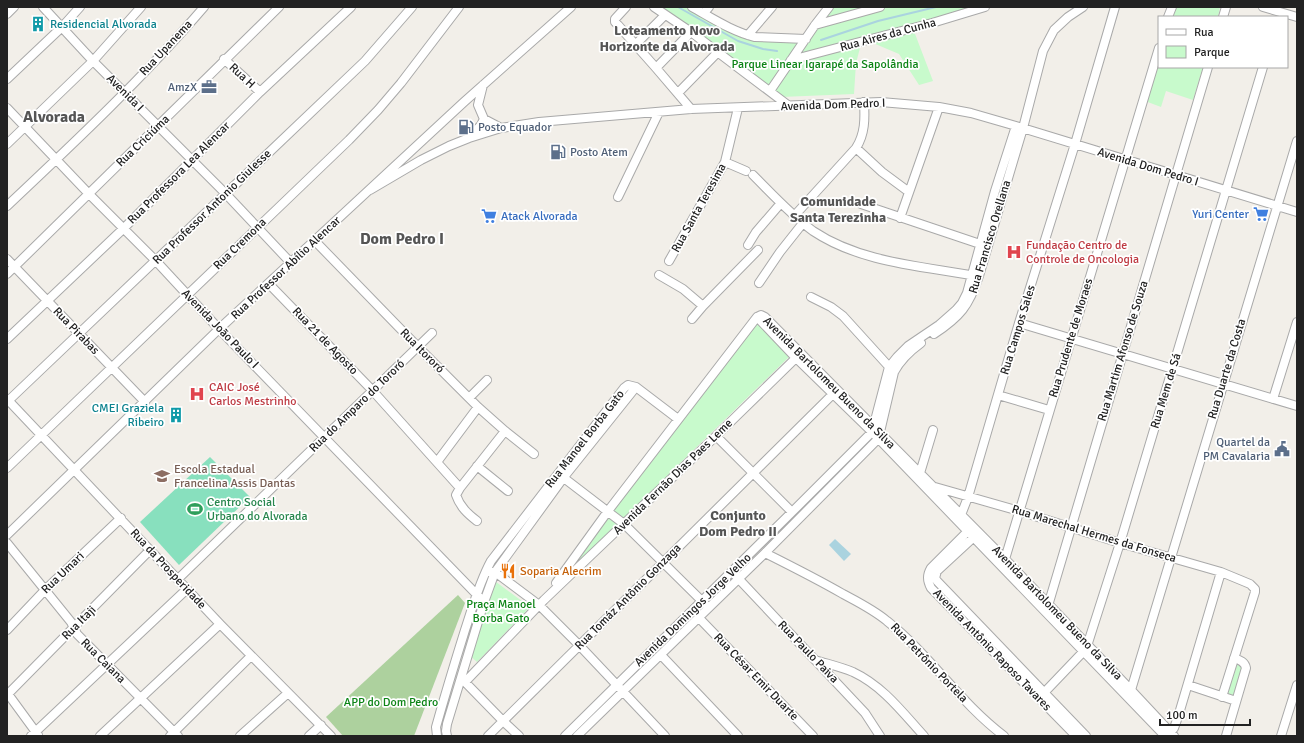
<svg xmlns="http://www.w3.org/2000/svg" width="1304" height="743" viewBox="0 0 1304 743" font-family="Signika,sans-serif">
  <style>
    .forest { fill: #add19e }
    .park { fill: #c8facc }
    .pitch { fill: #88e0be }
    .water { fill: #aad3df }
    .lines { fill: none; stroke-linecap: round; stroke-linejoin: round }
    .stream { stroke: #aad3df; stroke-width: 2 }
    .minor-casing { stroke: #a9a9a9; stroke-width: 10 }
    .minor { stroke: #fff; stroke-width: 8 }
    .labels { text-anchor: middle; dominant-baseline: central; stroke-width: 3.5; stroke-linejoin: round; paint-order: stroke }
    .culture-label { font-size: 12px; fill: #0d838f; stroke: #fff; text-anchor: start }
    .street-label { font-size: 12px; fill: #222; stroke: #fff }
    .park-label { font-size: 12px; fill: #0c8416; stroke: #fff }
    .service-label { font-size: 12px; fill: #4e5e75; stroke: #fff; text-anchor: end }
    .shop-label { font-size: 12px; fill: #366cbe; stroke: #fff; text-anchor: end }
    .health-label { font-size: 12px; fill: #be3a42; stroke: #fff; text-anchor: start }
    .education-label { font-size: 12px; fill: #785e54; stroke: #fff; text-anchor: start }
    .leisure-label { font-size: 12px; fill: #27864d; stroke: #fff; text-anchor: start }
    .food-label { font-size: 12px; fill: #c56008; stroke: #fff; text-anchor: start }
    .quarter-label { font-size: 14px; font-weight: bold; fill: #555; stroke: #fff }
    .district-label { font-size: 16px; font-weight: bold; fill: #555; stroke: #fff }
  </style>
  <rect width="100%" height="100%" fill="#f2efe9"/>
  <path class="forest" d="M458,595L465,603L414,736H343L326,717Z"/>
  <path class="park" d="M656,7H687L730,31L751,41H789L791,43L805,42L832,7H878L881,9L891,7H970L912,26L933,81L919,85L899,54L873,43L867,37L859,40L860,48L856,63L854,94L781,97Z
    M1173,7H1220L1218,17H1170Z
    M1159,53V67H1203L1193,100L1166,91L1161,107L1145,101Z
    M758,322L791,355L622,520L567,577L610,513Z
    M492,579L530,607L477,662L468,654Z
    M1240,657L1247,659L1236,696L1227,694Z"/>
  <path class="pitch" d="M210,457L250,497L179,565L140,522Z"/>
  <path class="water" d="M835,539L851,554L844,561L829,545Z"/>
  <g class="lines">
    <path class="stream" d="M678,7L738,41L763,49L777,51
      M821,40L878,21L936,7"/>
    <defs>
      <path id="minor" d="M43,7L93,61L225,193L291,263
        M626,7L615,19V22L618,25L656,68L691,109
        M654,7L691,32L789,106
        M692,7C712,18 733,32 755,37L806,39
        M1263,7L1297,17
        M704,13L709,7
        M7,14L14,7
        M1168,17L1172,7
        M1223,17L1226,7
        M815,25L880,7
        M748,35L772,7
        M635,45L665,15
        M224,59L260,92
        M791,60L932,23L985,7
        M656,68L691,32
        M7,79L62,27L80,7
        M483,85L478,105L484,119L501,128
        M770,91L815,25L829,7
        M678,93L718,52
        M7,108L89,194L156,261L219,329L484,602
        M470,137L481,125L484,119
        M7,144L93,61L141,7
        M856,148L882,172L909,192
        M725,162L746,171
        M753,175C772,194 791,215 813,231C861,263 922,266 976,276
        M370,190L421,160L449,146L469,138L501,128L539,122L691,109L881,102L939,107L971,113L1016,126L1297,212
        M618,197L659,112
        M861,204L980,244
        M7,206C75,142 143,78 204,7
        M795,215L856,148C865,134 865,119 864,102
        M900,218L939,107
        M315,241L418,347L478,407L505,431L534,454
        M748,245L756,232L781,203
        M7,259L145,402
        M669,261L725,162L738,108
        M7,274L279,7
        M659,275L683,289L703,306
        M759,283L780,252L803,223
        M269,284L372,390L460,488
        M811,297L831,307L843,316L892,370
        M757,317L761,315L765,317L1005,559L1131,690L1174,736
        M757,317L796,358L872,432L1165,736
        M692,319L703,306L758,250
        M1019,323L1297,406
        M934,334C960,317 969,306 979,276L1023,128L1043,51L1054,30L1068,17L1083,7
        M7,339L123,229L260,92L351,7
        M998,395L1049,410
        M469,398L487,380
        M7,399L220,624L331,736
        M1273,399L1297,322
        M7,402L365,61L412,7
        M716,436L792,512
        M879,436L894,372C901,359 910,351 921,343
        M437,462L478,407
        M477,466L508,491
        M7,468L349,140L378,110L401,83L459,7
        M920,473L933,430
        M560,475L624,524L705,604
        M935,487L1019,511L1120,543L1221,572L1250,584L1255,589V592L1222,697
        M961,515L968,497L1019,323L1075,144L1115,7
        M477,521C468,514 460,507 456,495L460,488L505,431
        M971,528L931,568C927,575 927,580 931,588L1076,736
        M7,535L219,329L464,102L571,7
        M976,535L937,571L935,578L937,581L1086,736
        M7,543L71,622L77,634L178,736
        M765,553C791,566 817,579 843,594C858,602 874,610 887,621C930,655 960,703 1004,736
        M1005,559L1159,48
        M490,572H495L539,605L579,645L665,736
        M735,575L865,713L880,736
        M178,579L432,333
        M556,583L608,511L757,317
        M1047,609L1208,67
        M699,618L813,736
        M7,630L45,590L121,518
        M661,655L738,736
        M815,660C828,664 841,667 853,672C883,686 903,713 924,736
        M462,679L503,721L519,736
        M465,682L544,600L716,436L799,355
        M1188,685L1236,701
        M1131,690L1297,141
        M8,694L38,735
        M7,695L150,550
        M1039,698L1083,652L1087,646L1120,543L1263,67
        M31,736L187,589
        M100,736L220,624
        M170,736L251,656
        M240,736L288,693
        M309,736L321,725
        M437,736L436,727C445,695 455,662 465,630C473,606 479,583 491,561L624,388L628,385L636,387L678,419
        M447,736L446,731L447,724L484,602L495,572L564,477L636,387
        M488,736L837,390
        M565,736L792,512L872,432L889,367L897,357L908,346L939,325L956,310L962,303L967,293L995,191L1016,126
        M577,736L765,553L878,439
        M1167,736L1174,728L1178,717L1221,572
        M1226,736L1246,668C1245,662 1240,660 1234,658
        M1281,736L1297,685"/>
    </defs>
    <use href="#minor" class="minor-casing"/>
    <use href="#minor" class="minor"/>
  </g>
  <defs>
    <symbol id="building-bare" viewBox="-9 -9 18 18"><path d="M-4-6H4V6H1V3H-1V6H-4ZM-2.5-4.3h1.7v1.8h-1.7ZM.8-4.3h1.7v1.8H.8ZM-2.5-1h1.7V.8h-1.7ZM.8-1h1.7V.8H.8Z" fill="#0f9aa8" stroke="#fff" stroke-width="2.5" paint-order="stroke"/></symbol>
    <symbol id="office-bare" viewBox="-9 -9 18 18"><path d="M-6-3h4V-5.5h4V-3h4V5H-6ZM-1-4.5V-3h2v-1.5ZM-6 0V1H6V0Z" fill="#5c6f8a" stroke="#fff" stroke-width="2.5" paint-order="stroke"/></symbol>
    <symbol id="fuel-bare" viewBox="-9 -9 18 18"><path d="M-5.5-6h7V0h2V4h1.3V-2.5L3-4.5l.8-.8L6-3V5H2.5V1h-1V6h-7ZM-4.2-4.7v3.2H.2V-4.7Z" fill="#5c6f8a" stroke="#fff" stroke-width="2.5" paint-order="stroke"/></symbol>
    <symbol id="supermarket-bare" viewBox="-9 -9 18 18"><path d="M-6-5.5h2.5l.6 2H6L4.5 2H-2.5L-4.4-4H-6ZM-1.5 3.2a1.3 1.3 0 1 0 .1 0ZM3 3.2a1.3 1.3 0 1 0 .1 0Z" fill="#3f7fe0" stroke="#fff" stroke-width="2.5" paint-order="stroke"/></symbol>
    <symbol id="hospital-bare" viewBox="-9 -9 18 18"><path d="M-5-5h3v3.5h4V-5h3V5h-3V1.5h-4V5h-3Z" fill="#e0444e" stroke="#fff" stroke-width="2.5" paint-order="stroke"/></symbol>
    <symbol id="civic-bare" viewBox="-9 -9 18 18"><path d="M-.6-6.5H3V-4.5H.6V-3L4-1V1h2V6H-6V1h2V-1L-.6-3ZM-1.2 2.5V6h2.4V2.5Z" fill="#5c6f8a" stroke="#fff" stroke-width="2.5" paint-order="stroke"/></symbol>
    <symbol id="school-bare" viewBox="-9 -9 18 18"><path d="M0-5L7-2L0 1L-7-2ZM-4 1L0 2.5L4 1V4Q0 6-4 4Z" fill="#8d6e63" stroke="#fff" stroke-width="2.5" paint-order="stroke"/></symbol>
    <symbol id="stadium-bare" viewBox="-9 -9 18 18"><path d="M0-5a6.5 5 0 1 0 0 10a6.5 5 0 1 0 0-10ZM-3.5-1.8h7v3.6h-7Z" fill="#2e9e5b" stroke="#fff" stroke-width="2.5" paint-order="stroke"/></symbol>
    <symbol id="restaurant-bare" viewBox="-9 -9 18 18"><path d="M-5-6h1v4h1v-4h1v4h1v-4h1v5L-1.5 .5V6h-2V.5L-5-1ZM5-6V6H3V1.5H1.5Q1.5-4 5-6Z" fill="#e8710a" stroke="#fff" stroke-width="2.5" paint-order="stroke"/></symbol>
  </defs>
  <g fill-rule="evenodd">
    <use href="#building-bare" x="27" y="13" width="22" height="22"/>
    <use href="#office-bare" x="198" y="76" width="22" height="22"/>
    <use href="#fuel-bare" x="455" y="116" width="22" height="22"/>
    <use href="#fuel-bare" x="547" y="141" width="22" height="22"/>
    <use href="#supermarket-bare" x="1250" y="203" width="22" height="22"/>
    <use href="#supermarket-bare" x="478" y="205" width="22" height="22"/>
    <use href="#hospital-bare" x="1003" y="241" width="22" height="22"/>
    <use href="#hospital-bare" x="186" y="383" width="22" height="22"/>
    <use href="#building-bare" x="165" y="404" width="22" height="22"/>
    <use href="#civic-bare" x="1271" y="438" width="22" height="22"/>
    <use href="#school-bare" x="151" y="465" width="22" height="22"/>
    <use href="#stadium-bare" x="184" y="498" width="22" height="22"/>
    <use href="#restaurant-bare" x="497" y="560" width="22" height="22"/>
  </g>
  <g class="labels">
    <g class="culture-label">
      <text x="50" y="24">Residencial Alvorada</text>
      <text x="164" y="408" text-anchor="end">CMEI Graziela<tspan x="164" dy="14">Ribeiro</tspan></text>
    </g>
    <g class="street-label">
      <text transform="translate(888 35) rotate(-15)">Rua Aires da Cunha</text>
      <text transform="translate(166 48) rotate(-47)">Rua Upanema</text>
      <text transform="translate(242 76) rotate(43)">Rua H</text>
      <text transform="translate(125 93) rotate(45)">Avenida I</text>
      <text transform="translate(833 105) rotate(-2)">Avenida Dom Pedro I</text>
      <text transform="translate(143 141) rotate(-44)">Rua Criciúma</text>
      <text transform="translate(1148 167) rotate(17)">Avenida Dom Pedro I</text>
      <text transform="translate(179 173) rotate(-45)">Rua Professora Lea Alencar</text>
      <text transform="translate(212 207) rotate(-44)">Rua Professor Antonio Giulesse</text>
      <text transform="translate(699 208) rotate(-61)">Rua Santa Teresima</text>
      <text transform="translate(990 237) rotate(-73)">Rua Francisco Orellana</text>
      <text transform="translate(240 244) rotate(-44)">Rua Cremona</text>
      <text transform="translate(286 268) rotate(-43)">Rua Professor Abílio Alencar</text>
      <text transform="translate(220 329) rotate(46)">Avenida João Paulo I</text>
      <text transform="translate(1018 330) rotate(-73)">Rua Campos Sales</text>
      <text transform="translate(76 331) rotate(46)">Rua Pirabas</text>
      <text transform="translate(1071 338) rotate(-73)">Rua Prudente de Moraes</text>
      <text transform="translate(325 341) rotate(46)">Rua 21 de Agosto</text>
      <text transform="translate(422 351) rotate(45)">Rua Itororó</text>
      <text transform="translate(1123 351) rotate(-73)">Rua Martim Afonso de Souza</text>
      <text transform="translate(1227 369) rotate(-73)">Rua Duarte da Costa</text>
      <text transform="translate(829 383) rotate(45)">Avenida Bartolomeu Bueno da Silva</text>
      <text transform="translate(1166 391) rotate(-73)">Rua Mem de Sá</text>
      <text transform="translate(357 406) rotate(-44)">Rua do Amparo do Tororó</text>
      <text transform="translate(585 439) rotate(-52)">Rua Manoel Borba Gato</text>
      <text transform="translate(673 477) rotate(-44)">Avenida Fernão Dias Paes Leme</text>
      <text transform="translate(1094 534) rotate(17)">Rua Marechal Hermes da Fonseca</text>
      <text transform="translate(168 569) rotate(47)">Rua da Prosperidade</text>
      <text transform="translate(63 573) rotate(-44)">Rua Umari</text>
      <text transform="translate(628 597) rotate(-45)">Rua Tomáz Antônio Gonzaga</text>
      <text transform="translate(693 610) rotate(-44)">Avenida Domingos Jorge Velho</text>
      <text transform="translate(1057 613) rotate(46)">Avenida Bartolomeu Bueno da Silva</text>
      <text transform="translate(79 623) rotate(-45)">Rua Itaji</text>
      <text transform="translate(992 650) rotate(46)">Avenida Antônio Raposo Tavares</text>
      <text transform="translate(808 652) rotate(46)">Rua Paulo Paiva</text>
      <text transform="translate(103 661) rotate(45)">Rua Caiana</text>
      <text transform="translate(929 663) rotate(46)">Rua Petrônio Portela</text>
      <text transform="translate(756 677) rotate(46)">Rua César Emir Duarte</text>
    </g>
    <g class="park-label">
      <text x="825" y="64">Parque Linear Igarapé da Sapolândia</text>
      <text x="501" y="604">Praça Manoel<tspan x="501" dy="14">Borba Gato</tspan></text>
      <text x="391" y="702">APP do Dom Pedro</text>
    </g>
    <g class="service-label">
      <text x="197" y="87">AmzX</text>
      <text x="478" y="127" text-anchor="start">Posto Equador</text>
      <text x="570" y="152" text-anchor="start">Posto Atem</text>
      <text x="1270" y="442">Quartel da<tspan x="1270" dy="14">PM Cavalaria</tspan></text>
    </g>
    <g class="shop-label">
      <text x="1249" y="214">Yuri Center</text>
      <text x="501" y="216" text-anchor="start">Atack Alvorada</text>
    </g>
    <g class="health-label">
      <text x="1026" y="245">Fundação Centro de<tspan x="1026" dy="14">Controle de Oncologia</tspan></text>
      <text x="209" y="387">CAIC José<tspan x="209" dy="14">Carlos Mestrinho</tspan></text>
    </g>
    <g class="education-label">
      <text x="174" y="469">Escola Estadual<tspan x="174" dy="14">Francelina Assis Dantas</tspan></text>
    </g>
    <g class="leisure-label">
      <text x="207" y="502">Centro Social<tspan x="207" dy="14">Urbano do Alvorada</tspan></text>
    </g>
    <g class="food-label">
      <text x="520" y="571">Soparia Alecrim</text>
    </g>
    <g class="quarter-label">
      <text x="667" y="30">Loteamento Novo<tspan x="667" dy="16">Horizonte da Alvorada</tspan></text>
      <text x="838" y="201">Comunidade<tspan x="838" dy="16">Santa Terezinha</tspan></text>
      <text x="738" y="515">Conjunto<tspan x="738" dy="16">Dom Pedro II</tspan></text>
    </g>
    <g class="district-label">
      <text x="54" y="117">Alvorada</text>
      <text x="402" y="239">Dom Pedro I</text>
    </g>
  </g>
  <rect width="1304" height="743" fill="none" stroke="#222222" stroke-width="16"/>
  <rect x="1158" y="16" width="130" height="52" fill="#ffffff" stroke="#a7a7a7"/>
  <rect x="1166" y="29" width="20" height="6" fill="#ffffff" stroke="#a7a7a7"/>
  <text x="1194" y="36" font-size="12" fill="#222222">Rua</text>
  <rect x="1166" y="46" width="20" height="12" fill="#c8facc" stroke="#a7a7a7"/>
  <text x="1194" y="56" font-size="12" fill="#222222">Parque</text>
  <path d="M1160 719v6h90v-6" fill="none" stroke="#222222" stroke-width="2"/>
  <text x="1166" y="719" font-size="12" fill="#222222" stroke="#ffffff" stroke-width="3" paint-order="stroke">100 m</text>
</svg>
